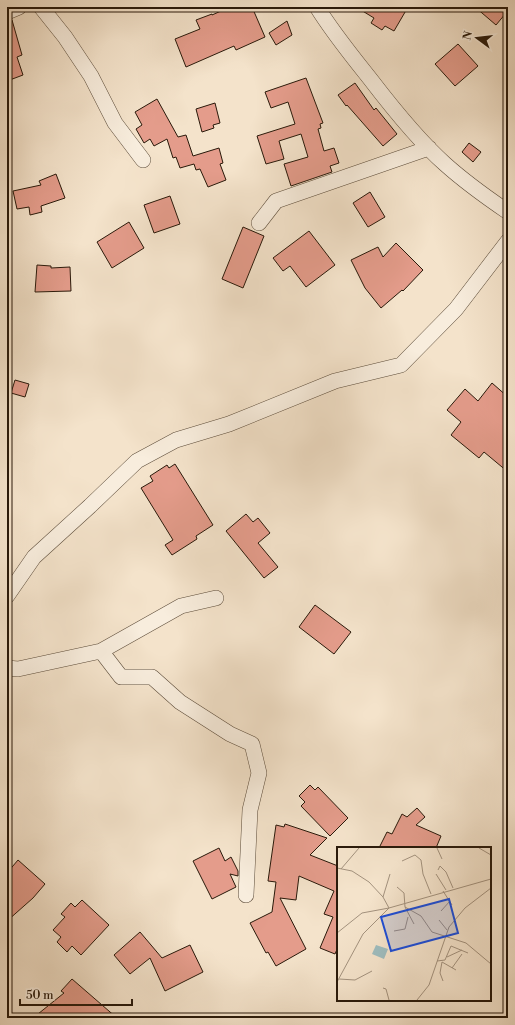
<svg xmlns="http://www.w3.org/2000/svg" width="515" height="1025" viewBox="0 0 515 1025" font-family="'Libre Bodoni',serif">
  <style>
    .building { fill: #e49c8b; stroke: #29190a }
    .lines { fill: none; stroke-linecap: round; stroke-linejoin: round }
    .street-casing { stroke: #5c4c3a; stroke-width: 16 }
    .street { stroke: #f8eddd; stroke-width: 15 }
    .inset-road { fill: none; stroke: #a3927e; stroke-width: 1 }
    .view { fill: #1d4ed8; fill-opacity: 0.15; stroke: #1d4ed8; stroke-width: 2 }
    .inset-edge { fill: none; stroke: #29190a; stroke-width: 2 }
  </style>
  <rect width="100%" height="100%" fill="#f4e3cb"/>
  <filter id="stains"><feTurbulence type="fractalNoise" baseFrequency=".005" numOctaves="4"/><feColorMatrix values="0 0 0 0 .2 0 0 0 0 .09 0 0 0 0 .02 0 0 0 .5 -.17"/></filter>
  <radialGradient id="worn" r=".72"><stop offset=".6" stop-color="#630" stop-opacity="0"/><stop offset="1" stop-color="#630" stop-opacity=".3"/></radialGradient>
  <path class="building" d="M230,7H252L265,37L236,50L234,46L186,67L175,39L200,29L196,20L212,14V15Z
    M356,7H408L394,31L385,26L382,30L371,23L374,18Z
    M475,7H498L506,13L496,25Z
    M12,20L22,55L17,57L23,75L7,81V21Z
    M287,21L292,35L276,45L269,33Z
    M458,44L478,66L455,86L435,64Z
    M306,78L323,123L320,124L321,128L318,129L324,151L334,148L339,163L330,166L332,172L291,186L284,164L308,157L301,134L279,141L284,159L266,164L257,136L295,124L288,102L271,108L265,92Z
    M355,83L374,110L376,108L397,134L383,146L347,105L346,106L338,95Z
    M157,99L178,137L186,135L193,156L219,148L223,163L220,164L226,180L208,187L200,169L196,170L194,164L180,168L176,157L173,158L167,139L154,146L150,139L144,143L136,129L142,125L135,112Z
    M215,103L220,123L213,125L214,128L202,132L196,109Z
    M469,143L481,152L473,162L462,152Z
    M56,174L65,198L41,206L42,212L30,215L29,207L17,209L13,191L41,185L39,181Z
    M370,192L385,217L368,227L353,203Z
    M170,196L180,224L154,233L144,205Z
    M129,222L144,248L112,268L97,242Z
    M243,227L264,236L243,288L222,279Z
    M309,231L335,265L306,287L290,266L283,271L273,258Z
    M396,243L423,270L403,291L402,290L381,308L365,288L351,260L378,247L383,257Z
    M37,265L51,266V268L70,267L71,291L35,292Z
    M15,380L29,384L25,397L11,393Z
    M492,383L508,397V472L484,452L479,458L451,435L461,422L447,410L465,389L478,401Z
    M175,464L213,525L196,536L197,539L172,555L165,545L173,540L141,488L153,481L150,476L167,465L169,468Z
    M246,514L253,522L258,518L270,533L258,543L278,567L264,578L226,531Z
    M315,605L351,632L334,654L299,627Z
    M310,785L315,790L318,787L348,818L330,836L301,806L305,802L299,796Z
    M417,808L425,817L416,825L441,836L436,848H379L387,832L392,834L402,814L407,817Z
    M285,824L327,838L310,855L338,866V947L335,954L320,948L333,917L324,914L334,891L299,876L296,900L280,898L306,949L276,966L268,952L266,953L250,923L272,912L276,882L268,881L276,825L284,827Z
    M219,848L225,861L231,857L238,871V876L230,874L236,887L212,899L193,861Z
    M18,860L45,884L33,898L7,921V873Z
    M82,900L109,925L81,955L72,946L67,952L57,942L61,937L53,930L65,917L61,914L71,903L75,907Z
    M140,932L162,958L190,945L203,972L165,991L150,958L130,974L114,955Z
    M72,979L117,1018H33L64,993L61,991Z"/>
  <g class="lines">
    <defs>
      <path id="street" d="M41,7L65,37L91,76L115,123L143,160
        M317,7C333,33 352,56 371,80C394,110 418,140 445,164C465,182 486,197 508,212
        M7,12L19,7
        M259,223L276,201L429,148
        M7,596L34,557L90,506L137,461L176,440L229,424L335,381L401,365L456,309L508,241
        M101,651L121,677H152L180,702L230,734L252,744L259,773L250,810L246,895
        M7,668L18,669L101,651L181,606L216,598"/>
    </defs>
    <use href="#street" class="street-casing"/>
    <use href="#street" class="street"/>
  </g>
  <g transform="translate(337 847)">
    <rect width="154" height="154" fill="#f4e3cb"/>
    <path d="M39,98L51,102L47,112L35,107Z" fill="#9ebdbf"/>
    <path class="inset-road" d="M100,1L105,12M142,1L154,8M65,14L78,8L84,13L86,27L94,47M0,21L15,24L32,35L46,50L52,61L25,66L0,86M4,22L22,1M101,23L103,19L109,25L116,41M99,27L109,43M60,40L67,46L68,60M106,44L115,58M46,50L53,27M104,64L113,54M102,73L110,83M77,77L68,60L84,69L95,85L129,96L154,117M57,84L68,82L71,70M110,110L125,103M100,114L108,113L114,99L131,106M105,115L103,126L106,134M105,115L119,123M115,121L125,107M2,132L18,133L35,124M0,135L26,87L52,61L154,32M46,141L49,142L52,153M80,153L92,138L112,80L128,61L154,41"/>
    <path class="view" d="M112,52L121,86L54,104L44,70Z"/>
    <rect width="154" height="154" class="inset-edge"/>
  </g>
  <rect width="515" height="1025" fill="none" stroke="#f4e3cb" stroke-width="24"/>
  <rect x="8" y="8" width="499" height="1009" fill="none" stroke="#29190a" stroke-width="2"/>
  <rect x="12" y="12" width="491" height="1001" fill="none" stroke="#29190a"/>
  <g transform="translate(477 38) rotate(285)" stroke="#f8eddd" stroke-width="3" paint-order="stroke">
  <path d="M0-3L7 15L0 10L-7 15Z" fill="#29190a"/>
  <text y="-6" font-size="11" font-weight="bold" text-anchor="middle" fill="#29190a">N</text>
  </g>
  <path d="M20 999v6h112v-6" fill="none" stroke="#29190a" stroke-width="2"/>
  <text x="26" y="999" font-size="12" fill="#29190a" stroke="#f8eddd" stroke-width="3" paint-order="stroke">50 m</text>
  <rect width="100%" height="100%" filter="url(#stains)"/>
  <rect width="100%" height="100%" fill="url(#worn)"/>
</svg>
